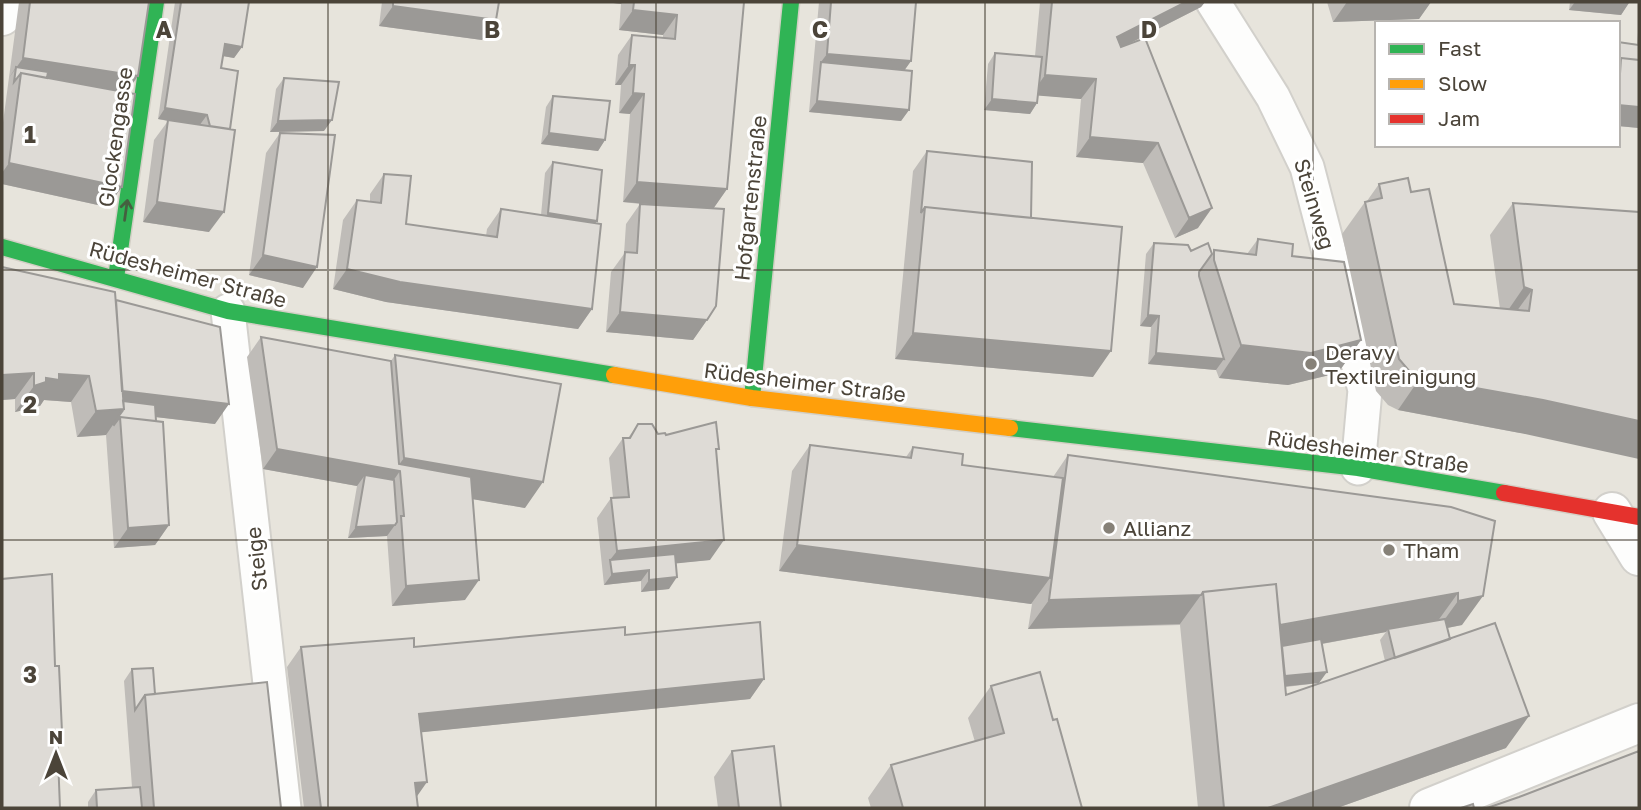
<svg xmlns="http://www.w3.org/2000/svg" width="1641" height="810" viewBox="0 0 1641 810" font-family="'Golos Text',sans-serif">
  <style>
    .residential { fill: #e7e4dc; fill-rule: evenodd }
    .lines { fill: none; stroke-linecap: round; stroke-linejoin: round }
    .lane-casing { stroke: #d2d0cb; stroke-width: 37 }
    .street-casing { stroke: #d2d0cb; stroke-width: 42 }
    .fast-casing { stroke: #d3cfc5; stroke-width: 19 }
    .slow-casing { stroke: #d3cfc5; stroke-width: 19 }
    .jam-casing { stroke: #d3cfc5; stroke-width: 19 }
    .lane { stroke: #fdfdfc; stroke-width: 33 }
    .street { stroke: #fdfdfc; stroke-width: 38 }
    .fast { stroke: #30b455; stroke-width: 16 }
    .slow { stroke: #ff9f0a; stroke-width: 16 }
    .jam { stroke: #e5322d; stroke-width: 16 }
    .wall { fill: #bfbcb8; fill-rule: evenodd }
    .shaded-wall { fill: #9b9996 }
    .building { fill: #dedbd6; stroke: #9b9996; stroke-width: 2 }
    .oneway { stroke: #446040 }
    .grid { fill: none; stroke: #4b4439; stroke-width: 2; stroke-opacity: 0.55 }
    .poi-dot { fill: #868178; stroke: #fff; stroke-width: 2.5 }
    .labels { text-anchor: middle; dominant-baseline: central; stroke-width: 6; stroke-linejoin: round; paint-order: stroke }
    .street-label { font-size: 21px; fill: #4b4439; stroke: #fff }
    .poi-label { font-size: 21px; fill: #4b4439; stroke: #fff; text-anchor: start }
    .grid-label { font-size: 23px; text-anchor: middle; font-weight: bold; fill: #4b4439; stroke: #fff; stroke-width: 6; stroke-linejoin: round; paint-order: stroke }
  </style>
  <rect width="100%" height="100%" fill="#f4f2ee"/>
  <path class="residential" d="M2,2H1639V808H2ZM1377,23H1618V145H1377Z"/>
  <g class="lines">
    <defs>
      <path id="lane" d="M1213,2L1273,97L1307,167L1365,390L1358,468
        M228,311L284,808"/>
      <path id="street" d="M2,16L4,2
        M1612,512L1639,556
        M1429,808L1639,723"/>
      <path id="fast" d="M2,247L228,311L614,375
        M116,278L156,2
        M752,398L791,2
        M1010,428L1358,468L1504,493"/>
      <path id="slow" d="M614,375L752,398L1010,428"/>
      <path id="jam" d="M1504,493L1639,517"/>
    </defs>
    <use href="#lane" class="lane-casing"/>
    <use href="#street" class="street-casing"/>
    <use href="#fast" class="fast-casing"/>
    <use href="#slow" class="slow-casing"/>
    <use href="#jam" class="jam-casing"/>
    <use href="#lane" class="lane"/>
    <use href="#street" class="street"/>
    <use href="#fast" class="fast"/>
    <use href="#slow" class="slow"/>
    <use href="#jam" class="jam"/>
  </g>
  <path class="wall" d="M19,2H149L126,92L122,187L107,207L2,184V130Z
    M175,2H249L242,47L234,58L223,56L221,68L209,232L143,222L154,140L168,121L158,119Z
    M382,2H499L482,40L379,26Z
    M606,2H744L727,189L713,209L707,320L693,340L606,332L611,272L624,254L626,224L640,204L623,202L630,114L619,113L621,85H615L618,55L632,35L663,38V35L619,30L621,4Z
    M819,2H916L911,61L904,70L909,110L901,121L809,112Z
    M1040,2H1205L1201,7L1130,43L1198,228L1175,238L1143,163L1076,157L1081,99L1038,95L1037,103L1030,114L984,110L988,64L995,53L1035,56Z
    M1327,2H1431L1419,19L1333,22Z
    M1570,2H1629L1621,15L1569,10Z
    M1639,20V128L1618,126V42L1637,44Z
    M284,78L324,131L270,132L276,89Z
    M553,96L605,140L598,151L541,144L546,107Z
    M280,133L303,288L249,275L266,153Z
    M927,151L1031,218L1093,377L895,359L913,171Z
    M553,162L595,223L592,309L578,329L386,302L333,289L343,220L357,200L370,201V194L384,174L406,224L486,236L487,229L501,209L541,215L545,173Z
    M1379,184L1411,192L1454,304L1500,309L1490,235L1513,203L1639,212L1520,433L1398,410L1388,405L1376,391L1342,234L1365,202L1367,201Z
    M1258,239L1292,256L1361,340L1338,373L1288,385L1219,378L1216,370L1148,364L1151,327L1140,326L1146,254L1154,243L1191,251L1212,254L1214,250L1247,254Z
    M116,300L215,424L156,417L169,525L155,545L114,548L106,435L77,437L71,402L44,400L40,406L31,404L28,409L15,412V399L2,400Z
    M261,337L391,361L395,355L525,508L473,499L465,600L392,606L387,536L348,538L357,486L263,469L247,357Z
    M638,424L658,434L666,435L716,453L710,560L676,563L669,589L641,592V581L604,585L597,518L611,498H613L609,458L623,438H628Z
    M810,445L906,457L913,447L962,465L1053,477L1068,455L1451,507L1462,625L1447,628L1450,639L1506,748L1337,808H1198L1180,625L1028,629L1032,604L779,571L792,471ZM1386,632L1380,640L1385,661L1286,695V687L1319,683L1322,644Z
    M625,635L764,679L750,699L422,732L417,796L418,808H304L287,667L301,647H414Z
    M132,669L155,694L281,808H88V802L96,790L132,787L124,681Z
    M991,686L1053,720L1082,808H871L868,798L891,765L975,742L968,718Z
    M732,751L781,808H718L714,777Z"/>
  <path class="shaded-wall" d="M606,2H623L621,4Z
    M1186,2H1205L1201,7L1103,57L1117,37Z
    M1347,2H1431L1419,19L1333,22Z
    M1575,2H1611L1629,3L1621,15L1569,10Z
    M393,6L496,20L482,40L379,26Z
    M633,10L677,15L663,35L619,30Z
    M225,44L242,47L234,58L217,55Z
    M827,54L911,61L897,81L821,62Z
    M23,58L138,76L124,96L21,73L16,67L9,78Z
    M629,65H635L621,85H615Z
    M1045,75L1096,79L1081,99L1031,95Z
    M633,93L644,94L630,114L619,113Z
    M992,99L1037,103L1030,114L984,110Z
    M817,101L909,110L901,121L809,112Z
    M1618,105L1639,107V128L1618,126Z
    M165,108L207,115L199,126L158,119Z
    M332,120L324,131L270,132L278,121Z
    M549,133L605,140L598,151L541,144Z
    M1090,137L1158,143L1143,163L1076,157Z
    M9,163L122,187L107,207L2,184V173Z
    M637,182L727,189L713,209L623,202Z
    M157,202L224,212L209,232L143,222Z
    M1212,208L1198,228L1175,238L1189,218Z
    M548,213L597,221L589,232L540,225Z
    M263,255L317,267L303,288L249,275Z
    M347,269L592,309L578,329L386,302L333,289Z
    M1524,287L1532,290L1509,322L1502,319Z
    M620,312L707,320L693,340L606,332Z
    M1148,315L1159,316L1151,327L1140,326Z
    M913,333L1111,351L1093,377L895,359Z
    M1361,340L1338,373L1288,385L1219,378L1241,345Z
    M1156,353L1224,359L1216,370L1148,364Z
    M34,373L15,399L2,400V375Z
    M59,374L89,376L71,402L44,400L40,406L31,404L28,409L15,412L34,386L46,378Z
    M1420,378L1543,400L1639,421V459L1520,433L1398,410Z
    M118,390L229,404L215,424L121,413L106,435L77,437L96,411Z
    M277,449L395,470L404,458L543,482L525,508L401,487L400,471L386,491L365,475L357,486L263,469Z
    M169,525L155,545L114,548L128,528Z
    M395,525L387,536L348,538L356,527Z
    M724,540L710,560L612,570L610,560L617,551Z
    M797,545L1050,578L1031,604L779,571Z
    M649,570L641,581L604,585L612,574Z
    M677,577L669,589L641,592L649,580Z
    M479,580L465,600L392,606L406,586Z
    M1458,593L1437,622L1388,629L1386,632L1266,654L1278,626Z
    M1201,595L1180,624L1028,629L1049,600Z
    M1483,596L1462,625L1437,630L1458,601Z
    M1327,672L1319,683L1260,689L1268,678Z
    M764,679L750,699L405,734L419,714Z
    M1529,716L1506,748L1337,808H1268Z
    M427,782L413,802L415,783Z"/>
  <path class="building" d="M30,2H149L138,76L23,58Z
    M181,2H249L242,47L225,44L221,68L238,71L230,129L210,126L207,115L165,108Z
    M393,2H499L496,20L393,6Z
    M634,2H744L727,189L637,182L644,94L633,93L635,65H629L632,35L675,39L677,15L633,10Z
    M831,2H916L911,61L827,54Z
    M1052,2H1186L1117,37L1121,47L1145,38L1212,208L1189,218L1158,143L1090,137L1096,79L1045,75Z
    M1618,42L1639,45V60L1621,58L1618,63Z
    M995,53L1042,57L1037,103L992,99Z
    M1621,58L1639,60V107L1618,105Z
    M821,62L912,71L909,110L817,101Z
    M16,67L48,72L47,78L21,73L14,82Z
    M21,73L135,94L122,187L9,163Z
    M284,78L339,82L332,120L278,121Z
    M553,96L610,101L605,140L549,133Z
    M168,120L235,130L224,212L157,202Z
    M280,133L335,135L317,267L263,255Z
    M927,151L1032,162L1031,218L925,207L921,213Z
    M553,162L602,170L597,221L548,213Z
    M384,174L411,176L406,224L497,237L501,209L601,224L592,309L400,282L347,269L357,200L381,203Z
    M1408,178L1411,192L1429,189L1454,304L1529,311L1532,290L1524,287L1513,203L1639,212V421L1543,400L1420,378L1410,372L1399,359L1365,202L1382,198L1379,184Z
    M640,204L724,209L716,306L707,320L620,312L625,252L637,253Z
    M925,207L1122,227L1111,351L913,333Z
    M1258,239L1293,244L1292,256L1344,262L1361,340L1311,353L1241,345L1214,260V250L1256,255Z
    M1154,243L1188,245L1191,251L1208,243L1212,254L1199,272V276L1224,359L1156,353L1159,316L1148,315Z
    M2,267L115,292L124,409L96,411L89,376L59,374V380L46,378V382L34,386V373L2,375Z
    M116,300L220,327L229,404L122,391Z
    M261,337L391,361L399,464L471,477L479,580L406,586L401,516H404L400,471L277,449Z
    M395,355L561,384L543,482L404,458Z
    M123,401L155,405L156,421L120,417L114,425L113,424L124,409Z
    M120,417L163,422L169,525L128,528Z
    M716,422L719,449H716L724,540L617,551L611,498L629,497L623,438H630L638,424H652L658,434L665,433L666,435Z
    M810,445L911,458L913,447L963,454L962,465L1063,478L1050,578L797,545Z
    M1068,455L1451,507L1495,521L1483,596L1458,601V593L1280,625L1276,584L1203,592L1201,595L1049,600Z
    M365,475L394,480L397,522L395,525L356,527Z
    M675,554L677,577L649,580V570L612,574L610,560Z
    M52,574L55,666H59L62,732H57L60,808H2V579Z
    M1276,584L1286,695L1495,623L1529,716L1268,808H1224L1203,592Z
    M1445,619L1450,639L1395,658L1388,629Z
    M760,622L764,679L419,714L427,782L415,783L418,808H321L301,647L414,638V647L625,627V635Z
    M1321,639L1327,672L1285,676L1282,646Z
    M153,668L155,694L145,695L135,710L132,669Z
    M1040,672L1053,720L1057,719L1082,808H903L891,765L1004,733L991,686Z
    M267,682L281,808H154L145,695Z
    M774,746L781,808H739L732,751Z
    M1639,751V808H1487L1519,797Z
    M140,787L142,808H97L96,790Z
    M1473,804L1474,808H1461Z"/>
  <defs><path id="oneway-shaft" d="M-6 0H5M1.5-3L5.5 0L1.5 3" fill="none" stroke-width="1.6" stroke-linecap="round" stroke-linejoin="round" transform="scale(1.75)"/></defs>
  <use class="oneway" href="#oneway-shaft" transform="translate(126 210) rotate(-82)"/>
  <path class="grid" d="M328,2V808M656,2V808M985,2V808M1313,2V808M2,270H1639M2,540H1639"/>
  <g class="poi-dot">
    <circle cx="1311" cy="364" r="7"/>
    <circle cx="1109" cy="528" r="7"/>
    <circle cx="1389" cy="550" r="7"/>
  </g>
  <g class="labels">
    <g class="street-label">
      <text transform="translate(115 137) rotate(-82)">Glockengasse</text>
      <text transform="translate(750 198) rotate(-84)">Hofgartenstraße</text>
      <text transform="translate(1315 204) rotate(73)">Steinweg</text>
      <text transform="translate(188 274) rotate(15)">Rüdesheimer Straße</text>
      <text transform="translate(805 382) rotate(7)">Rüdesheimer Straße</text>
      <text transform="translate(1368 451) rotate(8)">Rüdesheimer Straße</text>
      <text transform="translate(256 559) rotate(-96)">Steige</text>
    </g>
    <g class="poi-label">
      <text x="1325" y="352">Deravy<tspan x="1325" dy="24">Textilreinigung</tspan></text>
      <text x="1123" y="528">Allianz</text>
      <text x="1403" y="550">Tham</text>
    </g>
  </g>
  <g class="grid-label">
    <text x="164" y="38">A</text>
    <text x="492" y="38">B</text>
    <text x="820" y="38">C</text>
    <text x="1149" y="38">D</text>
    <text x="30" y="143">1</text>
    <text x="30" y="413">2</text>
    <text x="30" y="683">3</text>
  </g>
  <rect width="1641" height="810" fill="none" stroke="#4b4439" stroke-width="7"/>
  <rect x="1375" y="21" width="245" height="126" fill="#ffffff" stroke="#b7b4b0" stroke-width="2"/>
  <rect x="1389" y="44" width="35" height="10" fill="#30b455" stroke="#b7b4b0" stroke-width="2"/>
  <text x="1438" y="56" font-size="21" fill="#4b4439">Fast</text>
  <rect x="1389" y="79" width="35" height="10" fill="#ff9f0a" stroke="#b7b4b0" stroke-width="2"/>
  <text x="1438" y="91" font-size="21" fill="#4b4439">Slow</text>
  <rect x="1389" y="114" width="35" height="10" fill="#e5322d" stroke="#b7b4b0" stroke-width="2"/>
  <text x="1438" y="126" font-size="21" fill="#4b4439">Jam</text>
  <g transform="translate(56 754)" stroke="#ffffff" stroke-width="5" paint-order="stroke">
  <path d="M0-5L12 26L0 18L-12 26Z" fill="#4b4439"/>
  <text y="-10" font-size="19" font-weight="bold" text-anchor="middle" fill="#4b4439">N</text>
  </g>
</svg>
